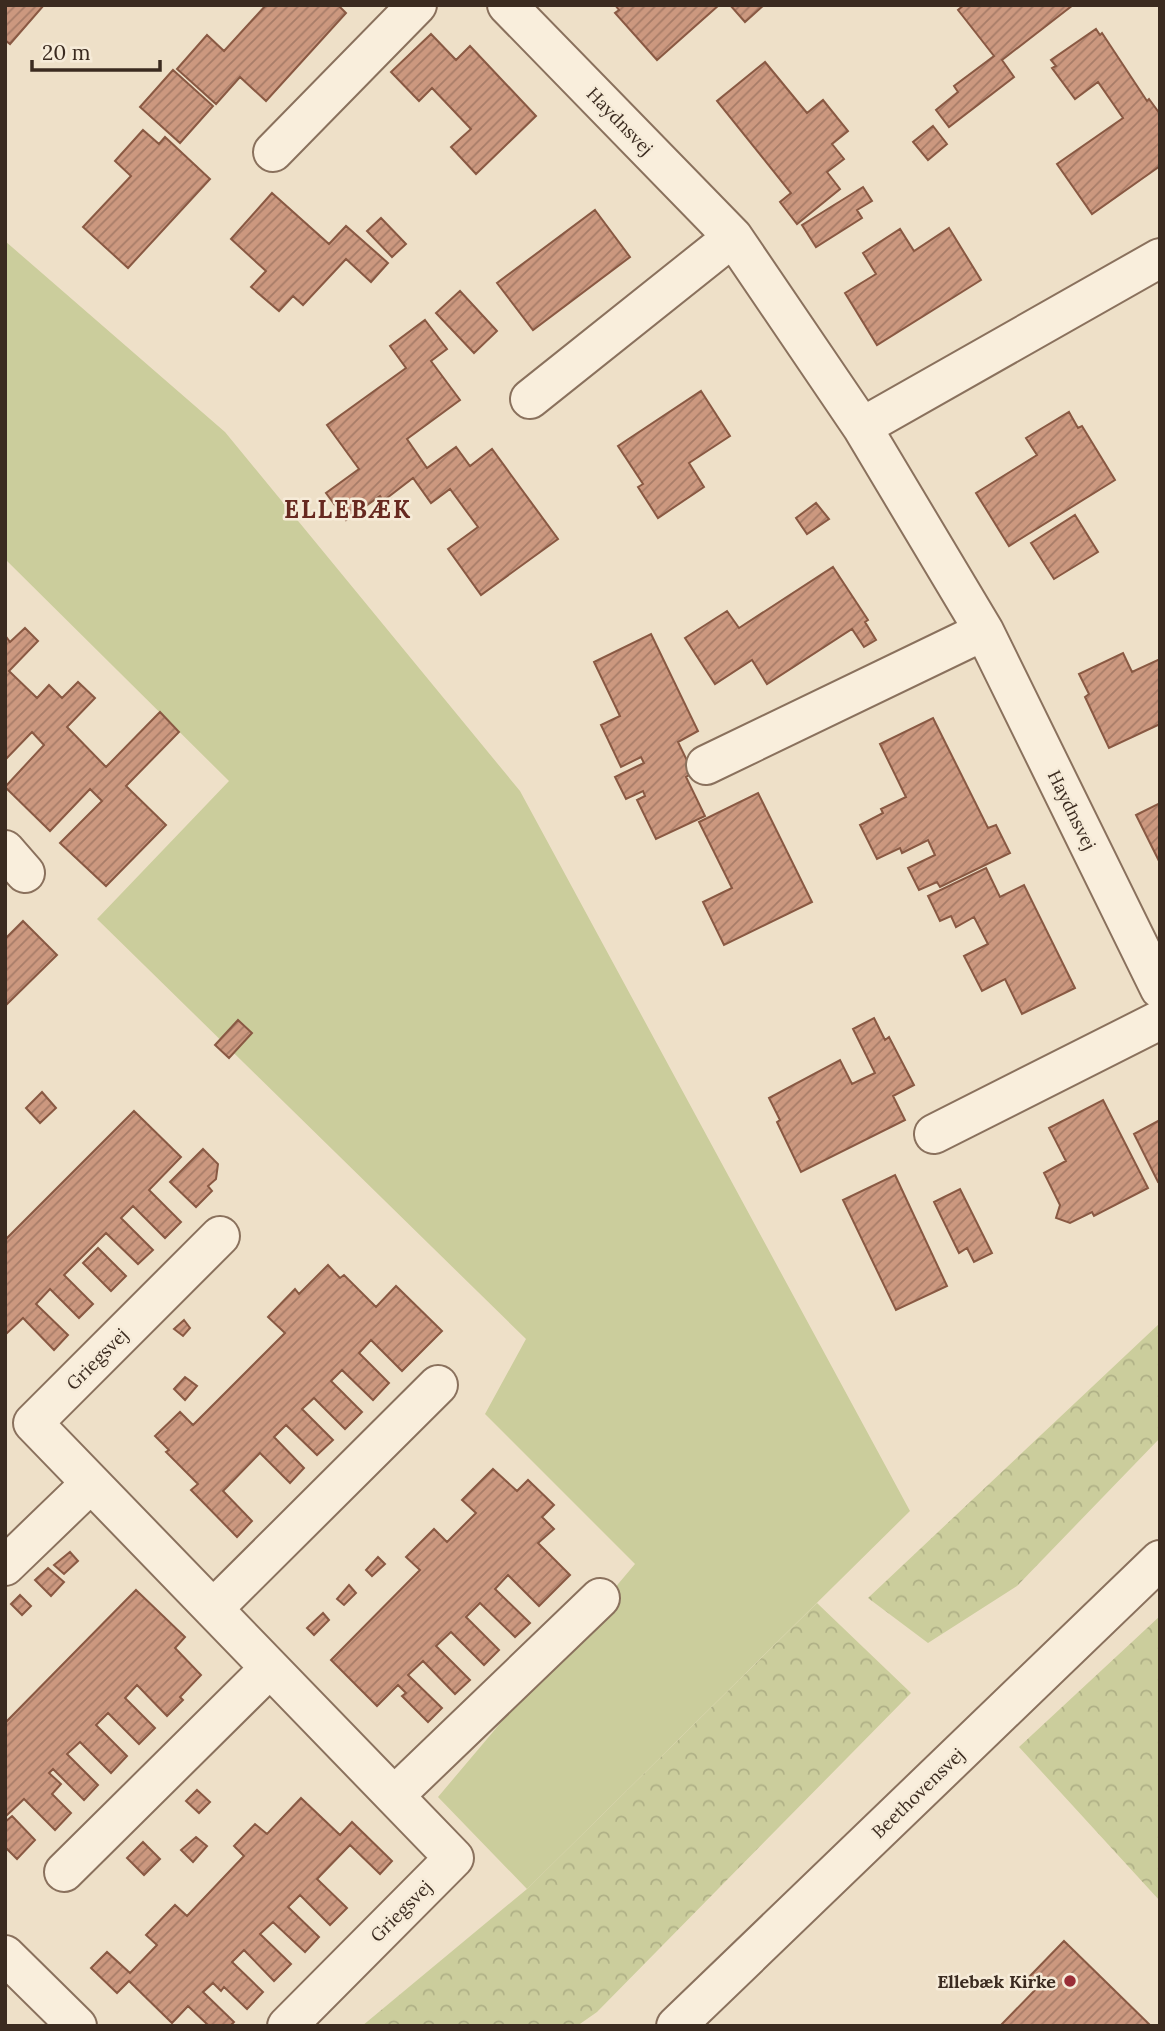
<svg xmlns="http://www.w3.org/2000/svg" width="1165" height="2031" viewBox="0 0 1165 2031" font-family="Lora,serif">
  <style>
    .forest { fill: url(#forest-crowns) }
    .green { fill: #cbcd9c }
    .building { fill: url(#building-hatch); stroke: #895943; stroke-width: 2 }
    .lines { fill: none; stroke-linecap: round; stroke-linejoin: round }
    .minor-casing { stroke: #8a715d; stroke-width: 42 }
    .minor { stroke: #f9eedc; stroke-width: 38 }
    .poi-dot { fill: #992e37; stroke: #f6ebd8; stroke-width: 2.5 }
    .labels { text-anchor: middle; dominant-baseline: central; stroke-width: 5; stroke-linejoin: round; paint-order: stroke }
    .street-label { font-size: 18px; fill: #3b2b20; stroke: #f6ebd8 }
    .poi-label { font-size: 18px; font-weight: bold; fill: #3b2b20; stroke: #f6ebd8; text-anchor: end }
    .district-label { font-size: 24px; font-weight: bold; letter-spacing: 2px; fill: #672920; stroke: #f6ebd8 }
  </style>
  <defs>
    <pattern id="forest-crowns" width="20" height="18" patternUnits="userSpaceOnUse" patternTransform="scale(1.75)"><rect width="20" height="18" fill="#cbcd9c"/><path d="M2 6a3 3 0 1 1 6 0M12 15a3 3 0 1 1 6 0" fill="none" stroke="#afb086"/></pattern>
    <pattern id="building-hatch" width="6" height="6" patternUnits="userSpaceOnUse" patternTransform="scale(1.75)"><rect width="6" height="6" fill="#cc987f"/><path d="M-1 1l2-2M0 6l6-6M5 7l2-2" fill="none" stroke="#a77c68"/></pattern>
  </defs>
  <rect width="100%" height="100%" fill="#eee0c8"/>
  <path class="forest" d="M1160,1323V1438L1017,1586L928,1643L868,1598Z
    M817,1603L911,1693L597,2012L577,2026H362L527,1889Z
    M1160,1616V1901L1019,1747Z"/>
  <path class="green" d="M5,241L225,432L520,791L910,1511L527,1889L438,1797L635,1564L485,1414L526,1339L97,919L229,781L5,559Z"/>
  <path class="building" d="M5,5H44L10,44L5,40Z
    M266,5H338L346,13L266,101L240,77L216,104L177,69L207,35L224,51Z
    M615,5H719L657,60L615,13L619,10Z
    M730,5H764L745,22Z
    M964,5H1073L1002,60L1014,77L949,127L936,110L958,92L954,86L994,56L958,10Z
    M1096,29L1100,35L1102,33L1147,101L1149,99L1160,114V166L1092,214L1057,164L1123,118L1098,82L1075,99L1052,68L1056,66L1051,60Z
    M431,34L456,60L470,46L536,116L476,174L451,147L471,129L432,88L419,101L391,72Z
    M765,62L807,113L823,100L848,131L832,144L844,159L827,172L840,189L797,224L780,202L791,193L717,101Z
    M173,70L213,106L180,143L140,107Z
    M933,126L947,144L928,160L913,142Z
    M143,130L159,144L165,137L210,179L128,268L83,227L131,176L115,161Z
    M863,187L872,201L857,210L862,218L816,247L802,225Z
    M272,193L329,244L346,226L388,263L371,282L346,259L303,305L293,296L279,311L251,287L266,271L231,239Z
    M595,210L630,257L533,330L497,283Z
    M381,218L406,244L392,257L367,231Z
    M949,228L981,280L877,345L845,293L876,274L863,253L900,229L914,251Z
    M460,291L497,331L474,353L436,313Z
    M425,320L447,349L431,361L460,400L407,439L427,468L456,447L470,466L492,449L558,539L481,595L448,549L478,527L450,489L431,503L413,478L383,501L380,496L346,520L326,493L359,469L327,425L406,368L390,346Z
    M701,391L730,436L689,463L704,487L658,518L638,487L643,484L618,446Z
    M1069,412L1078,428L1082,426L1115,480L1009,546L976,493L1037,455L1026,438Z
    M816,503L829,519L807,534L796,518Z
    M1075,515L1098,552L1054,579L1031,543Z
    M833,567L868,620L865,622L876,640L864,647L852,629L767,684L752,660L715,684L685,638L727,611L739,628Z
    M25,628L38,641L9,671L37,698L49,685L62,698L78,682L95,698L67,727L106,767L160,712L179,732L126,786L166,825L106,886L60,843L102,801L90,789L50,831L5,787L44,745L32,732L5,760V640L7,638L10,642Z
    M651,634L698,731L678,742L693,773L686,777L705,816L656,839L637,800L645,796L643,791L626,799L615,777L644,763L641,757L621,767L601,725L620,716L594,662Z
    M1123,653L1132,672L1160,659V724L1109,748L1085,697L1089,694L1079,674Z
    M933,718L988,828L996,825L1010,853L940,887L937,882L919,890L908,868L935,855L928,840L902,853L900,848L877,859L860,825L883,813L881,809L906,797L880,744Z
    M758,793L812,902L724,945L703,902L732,888L699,822Z
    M1160,803V863L1136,815Z
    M986,868L1000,897L1024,885L1075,988L1022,1014L1005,979L982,991L964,956L988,944L974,917L956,927L951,916L940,921L928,896Z
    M23,921L57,955L5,1006V939Z
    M874,1018L885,1040L889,1037L914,1085L893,1096L905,1120L801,1172L777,1122L780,1120L769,1098L840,1060L852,1084L875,1073L853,1029Z
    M238,1020L252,1033L229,1058L215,1045Z
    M42,1092L56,1108L40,1123L26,1108Z
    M1103,1100L1148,1188L1094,1216L1092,1212L1070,1223L1056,1218L1060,1205L1044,1173L1066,1161L1049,1128Z
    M134,1111L181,1157L149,1190L181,1222L165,1238L133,1206L121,1218L153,1250L138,1264L106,1233L64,1275L93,1304L79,1318L50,1289L36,1304L68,1335L54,1350L23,1318L5,1335V1240Z
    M1160,1120V1181L1158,1182L1134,1134Z
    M203,1149L218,1164L216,1179L208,1186L212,1191L196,1207L170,1182Z
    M895,1175L947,1286L896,1310L843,1200Z
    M960,1189L992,1253L974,1262L967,1248L959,1253L934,1202Z
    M98,1248L126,1276L111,1291L83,1263Z
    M328,1265L340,1278L344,1275L376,1307L396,1286L442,1331L402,1371L371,1340L359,1353L389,1383L373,1400L342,1370L331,1381L362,1412L345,1429L314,1398L302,1409L333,1440L317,1455L286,1425L274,1437L304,1468L290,1483L260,1453L223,1491L252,1521L237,1537L191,1490L198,1484L166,1452L169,1450L155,1436L180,1412L193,1425L285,1333L268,1317L295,1289L299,1294Z
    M184,1320L190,1328L183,1336L174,1329Z
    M185,1377L197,1386L185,1400L174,1389Z
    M493,1469L517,1491L528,1480L554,1505L542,1517L554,1529L538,1543L570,1575L539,1606L508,1575L495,1589L530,1623L515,1637L480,1603L466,1617L499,1650L484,1665L451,1632L436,1646L470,1680L455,1694L423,1661L408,1675L442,1708L428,1722L402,1696L406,1693L398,1685L377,1706L331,1660L420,1570L406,1557L434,1529L447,1542L476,1513L462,1500Z
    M70,1552L78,1561L64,1574L54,1565Z
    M378,1557L385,1564L372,1576L366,1570Z
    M48,1568L64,1582L51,1596L35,1580Z
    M349,1585L356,1593L344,1605L337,1599Z
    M136,1590L185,1637L175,1648L201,1675L180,1697L183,1700L167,1716L137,1685L125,1698L155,1728L139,1744L108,1713L96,1725L127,1756L111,1773L80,1742L67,1754L98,1785L84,1800L53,1769L49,1773L61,1784L52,1794L71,1813L55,1830L24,1799L7,1815L5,1813V1723Z
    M20,1595L31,1606L22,1615L11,1604Z
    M323,1613L329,1620L314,1635L307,1628Z
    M197,1790L210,1802L199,1813L186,1801Z
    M301,1798L340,1835L352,1822L392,1861L380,1874L350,1845L317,1879L347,1908L330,1925L300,1895L288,1907L319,1937L305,1952L273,1922L260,1934L291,1964L274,1981L244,1950L232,1962L263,1992L247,2009L224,1987L221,1991L213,1983L203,1992L234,2022L230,2026H209L188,2006L172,2023L129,1981L117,1993L91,1968L107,1952L130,1973L157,1945L146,1935L175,1905L187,1916L244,1856L234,1846L255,1824L267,1834Z
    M12,1816L35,1840L17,1859L5,1847V1822Z
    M196,1837L207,1846L193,1862L181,1850Z
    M143,1842L160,1859L144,1875L127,1858Z
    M1064,1941L1151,2026H1000L1039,1986L1029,1977Z"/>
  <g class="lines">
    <defs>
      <path id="minor" d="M507,5L733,237L862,427L984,631L1160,989
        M273,152L417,5
        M530,399L733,237
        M862,427L1160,258
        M706,765L984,631
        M5,850L25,873
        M934,1134L1160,1020
        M220,1236L33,1423L454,1858L287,2026
        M5,1566L91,1483
        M213,1609L438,1385
        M394,1796L600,1598
        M64,1872L270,1668
        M5,1955L77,2026
        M676,2026L1160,1560"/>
    </defs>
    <use href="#minor" class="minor-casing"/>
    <use href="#minor" class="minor"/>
  </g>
  <circle class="poi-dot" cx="1070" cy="1981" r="7"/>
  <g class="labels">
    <g class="street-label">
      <text transform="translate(620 121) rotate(46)">Haydnsvej</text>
      <text transform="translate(1072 810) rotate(64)">Haydnsvej</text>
      <text transform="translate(97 1359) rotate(-45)">Griegsvej</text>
      <text transform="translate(918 1793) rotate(-44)">Beethovensvej</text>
      <text transform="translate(401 1911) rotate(-45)">Griegsvej</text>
    </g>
    <g class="poi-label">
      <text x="1056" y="1981">Ellebæk Kirke</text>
    </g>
    <g class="district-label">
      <text x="348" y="509">ELLEBÆK</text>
    </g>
  </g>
  <rect width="1165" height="2031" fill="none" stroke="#3b2b20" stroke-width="14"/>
  <path d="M32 60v10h128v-10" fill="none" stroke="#3b2b20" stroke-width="3.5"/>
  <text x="42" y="60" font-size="21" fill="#3b2b20" stroke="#f6ebd8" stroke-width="5" paint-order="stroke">20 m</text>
</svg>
